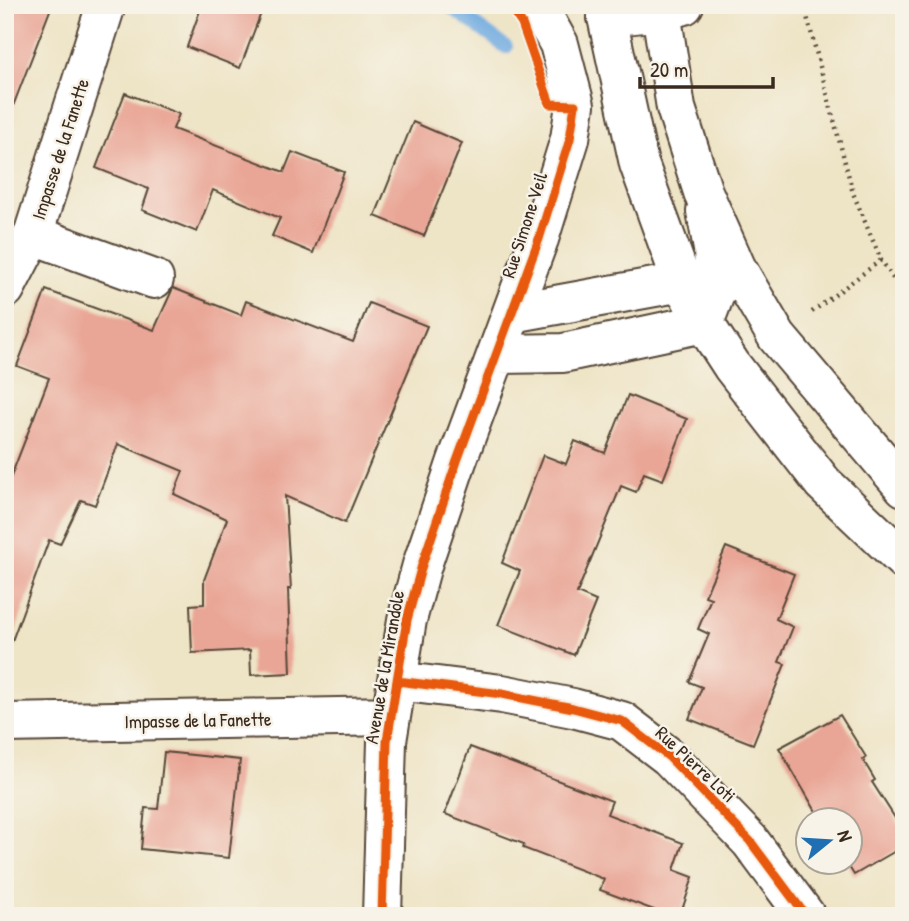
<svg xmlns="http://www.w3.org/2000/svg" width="909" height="921" viewBox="0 0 909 921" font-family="'Patrick Hand',sans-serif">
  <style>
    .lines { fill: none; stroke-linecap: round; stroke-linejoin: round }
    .stream { stroke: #6faae0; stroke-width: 14 }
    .building { fill: #e9a595 }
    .minor-casing { stroke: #564637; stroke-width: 42 }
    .tertiary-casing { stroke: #564637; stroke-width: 42 }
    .secondary-casing { stroke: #564637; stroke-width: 42 }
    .path { stroke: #564637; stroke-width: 4.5; stroke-dasharray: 2 5; stroke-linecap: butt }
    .minor { stroke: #fff; stroke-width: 38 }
    .tertiary { stroke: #fff; stroke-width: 38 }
    .secondary { stroke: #fff; stroke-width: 38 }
    .cycleway-casing { stroke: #f7f3e8; stroke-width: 13 }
    .cycleway { stroke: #e8590c; stroke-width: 9 }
    .labels { text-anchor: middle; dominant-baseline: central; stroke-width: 5; stroke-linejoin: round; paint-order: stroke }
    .street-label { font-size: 19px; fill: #3b2a1e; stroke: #f7f3e8 }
  </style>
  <rect width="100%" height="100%" fill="#f7f3e8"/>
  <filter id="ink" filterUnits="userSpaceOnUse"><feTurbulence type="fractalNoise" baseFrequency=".0143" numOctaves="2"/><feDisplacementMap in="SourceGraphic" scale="14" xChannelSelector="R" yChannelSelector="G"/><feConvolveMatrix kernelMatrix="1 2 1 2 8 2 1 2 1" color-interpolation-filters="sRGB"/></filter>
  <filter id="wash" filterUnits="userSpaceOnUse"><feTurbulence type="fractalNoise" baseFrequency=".00686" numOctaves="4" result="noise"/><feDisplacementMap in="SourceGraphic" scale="28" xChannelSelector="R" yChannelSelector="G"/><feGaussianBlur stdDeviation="1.57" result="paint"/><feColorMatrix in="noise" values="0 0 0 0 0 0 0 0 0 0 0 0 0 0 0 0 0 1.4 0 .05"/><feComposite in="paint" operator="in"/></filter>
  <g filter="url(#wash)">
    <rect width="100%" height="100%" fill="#eee4c6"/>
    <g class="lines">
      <path class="stream" d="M448,5L506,47"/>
    </g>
    <g id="blocks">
      <path class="building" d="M5,5H52L8,119H5Z
        M202,5H264L240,68L187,47Z
        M125,93L179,114L173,129L284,172L292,152L344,172L313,253L272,236L280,218L213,190L197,232L142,210L149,189L96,168Z
        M413,122L462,143L424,236L375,216Z
        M173,288L241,315L246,301L353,342L369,303L427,326L345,523L285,496L291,589H288L291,673L251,675L250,650L192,653L190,605L204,604V580L227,519L174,494L183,471L118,444L95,505L81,500L60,544L49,540L9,649H5V492L49,378L17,366L46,290L154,330Z
        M628,395L687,419L663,480L644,473L636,492L621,486L577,593L596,601L574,655L498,625L520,571L502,563L543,455L566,464L575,441L605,453Z
        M726,547L794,574L776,619L793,627L779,662L785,664L753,744L689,719L702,687L689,682L709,634L698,629L711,598L705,596Z
        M840,715L866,757L863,760L875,780L872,782L904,832V846L854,875L846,862H850V820H821L779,748Z
        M470,747L612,801L607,814L683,843L674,870L693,877L680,916H670L600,890L604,879L523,848L524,844L445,814Z
        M164,752L240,760L229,858L141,849L145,808L158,809Z"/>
    </g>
  </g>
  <g filter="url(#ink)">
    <use href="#blocks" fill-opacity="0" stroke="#564637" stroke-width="2"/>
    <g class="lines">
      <defs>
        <path id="minor" d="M33,235L154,279
          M5,289L33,235L106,5
          M512,313L682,282L712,293
          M497,354L563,353L704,323L715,294L713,249L706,211
          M397,681L502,694L573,708L622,721L669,757L750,841L806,916
          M5,723L391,716
          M382,916L387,741L407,620L422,565L457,461L539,239L570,139L575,105L559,44L537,5"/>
        <path id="tertiary" d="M607,17L661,11L684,5"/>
        <path id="secondary" d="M607,5V17L639,164L682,282L704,323L732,366L823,483L904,560
          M660,5L676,108L703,192L736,267L777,337L904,487"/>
      </defs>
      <use href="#minor" class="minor-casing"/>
      <use href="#tertiary" class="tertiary-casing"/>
      <use href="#secondary" class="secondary-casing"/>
      <path class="path" d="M804,5L853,193L881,260L904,295
        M812,312L881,260"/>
      <use href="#minor" class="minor"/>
      <use href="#tertiary" class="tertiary"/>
      <use href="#secondary" class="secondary"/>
      <defs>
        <path id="cycleway" d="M397,681L502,694L573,708L622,721L669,757L750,841L806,916
          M382,916L387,741L407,620L422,565L457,461L539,239L570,139L575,105L550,104L522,24L509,5"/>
      </defs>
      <use href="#cycleway" class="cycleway-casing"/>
      <use href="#cycleway" class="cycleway"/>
    </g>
  </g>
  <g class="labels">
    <g class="street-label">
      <text transform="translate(60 149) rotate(-72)">Impasse de la Fanette</text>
      <text transform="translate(524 225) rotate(-72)">Rue Simone Veil</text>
      <text transform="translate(384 667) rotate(-80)">Avenue de la Mirandole</text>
      <text transform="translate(198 720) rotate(-1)">Impasse de la Fanette</text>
      <text transform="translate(696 764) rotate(43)">Rue Pierre Loti</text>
    </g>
  </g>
  <rect width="909" height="921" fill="none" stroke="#f7f3e8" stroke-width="28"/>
  <g transform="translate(829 841) rotate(72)"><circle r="33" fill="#f7f3e8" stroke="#aca397" stroke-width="2"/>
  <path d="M0-5L12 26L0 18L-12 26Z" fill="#1f6fb2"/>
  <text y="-10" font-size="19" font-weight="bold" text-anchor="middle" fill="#3b2a1e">N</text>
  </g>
  <path d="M640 77v10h133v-10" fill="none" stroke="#3b2a1e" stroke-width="3.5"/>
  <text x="650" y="77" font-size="21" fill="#3b2a1e" stroke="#f7f3e8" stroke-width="5" paint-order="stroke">20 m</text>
</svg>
